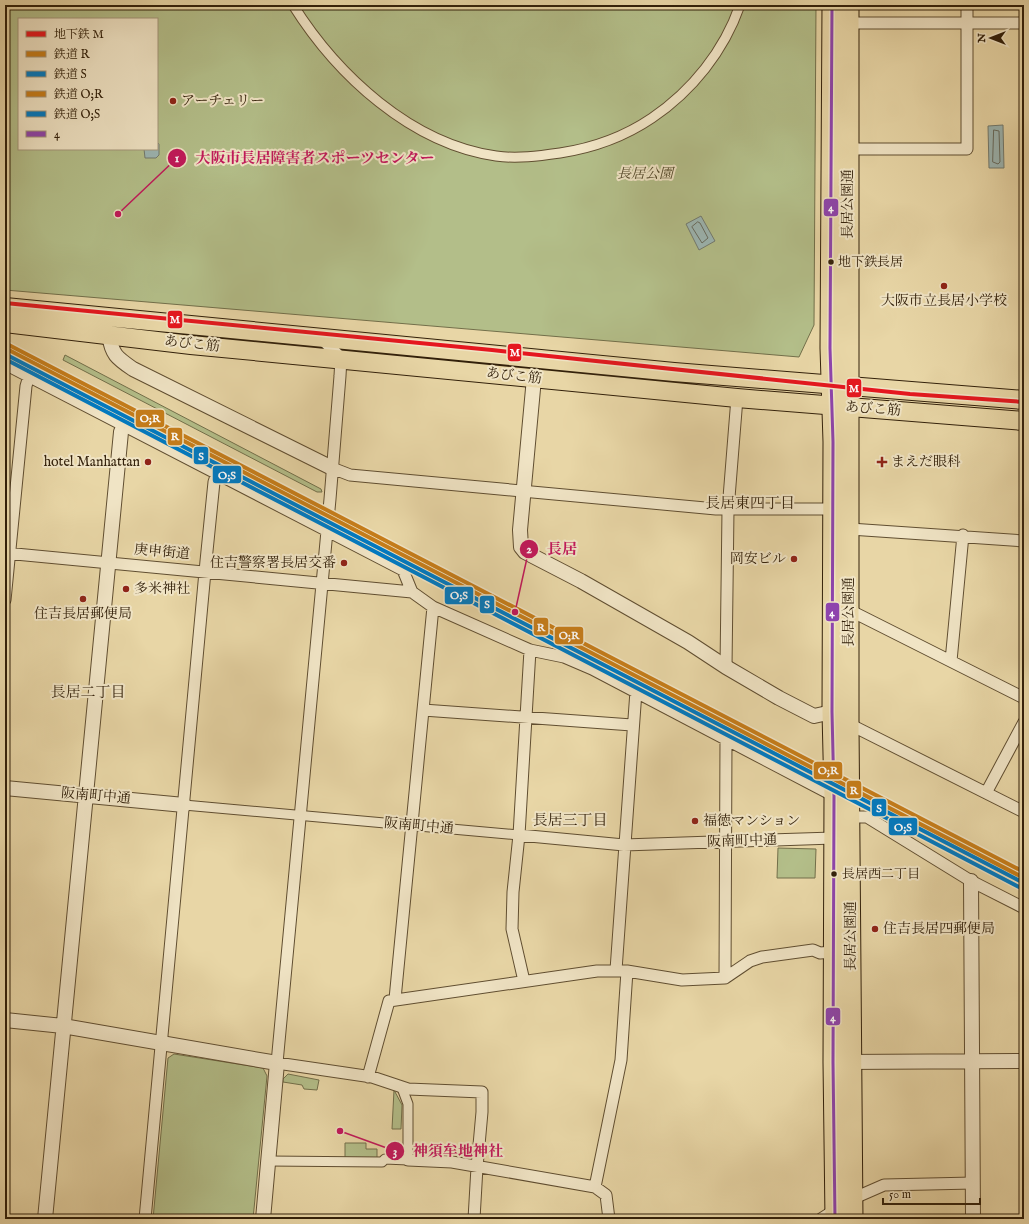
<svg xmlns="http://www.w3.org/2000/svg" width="1029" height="1224" viewBox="0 0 1029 1224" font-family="'IM FELL English','Noto Serif JP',serif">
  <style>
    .green { fill: #b3be89; stroke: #726f4a; fill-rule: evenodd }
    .water { fill: #9cb6b3; stroke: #727a6f }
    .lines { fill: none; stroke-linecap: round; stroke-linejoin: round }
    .shore { stroke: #676b5e; stroke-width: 1 }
    .pedestrian-casing { stroke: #604e31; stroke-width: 11 }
    .minor-casing { stroke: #604e31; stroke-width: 13 }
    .tertiary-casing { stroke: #604e31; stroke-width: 16 }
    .primary-casing { stroke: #32200a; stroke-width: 20 }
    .trunk-casing { stroke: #32200a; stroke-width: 21 }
    .pedestrian { stroke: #f0e4c5; stroke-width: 9 }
    .minor { stroke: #f0e4c5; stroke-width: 11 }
    .tertiary { stroke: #f0e4c5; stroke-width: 14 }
    .primary { stroke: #e8d6a6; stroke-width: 18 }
    .trunk { stroke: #e8d6a6; stroke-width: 19 }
    .bus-1-casing { stroke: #f0e4c5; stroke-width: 6 }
    .bus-1 { stroke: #8e44ad; stroke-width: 3 }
    .rail-1-casing { stroke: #f0e4c5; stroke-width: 7 }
    .rail-2-casing { stroke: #f0e4c5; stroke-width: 7 }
    .rail-3-casing { stroke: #f0e4c5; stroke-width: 7 }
    .rail-4-casing { stroke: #f0e4c5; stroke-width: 7 }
    .rail-1 { stroke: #c67d1a; stroke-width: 4 }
    .rail-2 { stroke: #007ac2; stroke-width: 4 }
    .rail-3 { stroke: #c67d1a; stroke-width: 4 }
    .rail-4 { stroke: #007ac2; stroke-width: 4 }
    .metro-1-casing { stroke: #f0e4c5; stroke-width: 7 }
    .metro-1 { stroke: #e5171f; stroke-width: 4 }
    .poi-dot { fill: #8f2418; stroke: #f0e4c5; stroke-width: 1.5 }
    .bus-dot { fill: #32200a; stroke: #f0e4c5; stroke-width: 1.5 }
    .labels { text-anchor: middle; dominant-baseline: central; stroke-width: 4; stroke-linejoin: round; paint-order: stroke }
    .bus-label { font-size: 13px; fill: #32200a; stroke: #f0e4c5; text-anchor: start }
    .poi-label { font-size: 14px; fill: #32200a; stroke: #f0e4c5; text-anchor: start }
    .park-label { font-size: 14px; font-style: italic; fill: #52482a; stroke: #f0e4c5 }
    .street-label { font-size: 14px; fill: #32200a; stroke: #f0e4c5 }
    .neighbourhood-label { font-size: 15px; fill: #32200a; stroke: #f0e4c5 }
    .leader { fill: none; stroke: #c2185b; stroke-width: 1.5 }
    .callout-dot { fill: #c2185b; stroke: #f0e4c5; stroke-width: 1.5 }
    .mark-label { font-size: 12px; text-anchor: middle; font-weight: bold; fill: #fff }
    .callout-label { font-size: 15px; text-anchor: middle; font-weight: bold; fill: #c2185b; stroke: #f0e4c5; stroke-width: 4; stroke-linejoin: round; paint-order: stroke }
    .line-badge { stroke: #f0e4c5; stroke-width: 1.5 }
    .badge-label { font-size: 11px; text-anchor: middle; font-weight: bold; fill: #fff }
  </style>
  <rect width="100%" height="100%" fill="#e8d6a6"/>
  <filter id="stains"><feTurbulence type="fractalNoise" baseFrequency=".005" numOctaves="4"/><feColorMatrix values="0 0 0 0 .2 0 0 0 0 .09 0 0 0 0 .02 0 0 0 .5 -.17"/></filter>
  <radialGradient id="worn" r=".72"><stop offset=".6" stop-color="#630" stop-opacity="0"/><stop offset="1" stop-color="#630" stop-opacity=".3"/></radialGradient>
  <path class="green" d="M5,5H816L814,325L799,357L5,290ZM19,19H157V149H19Z
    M65,355L321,489L322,492H317L63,360Z
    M778,848L816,849L815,878H777Z
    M174,1054L263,1068L267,1076L253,1219H153L168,1058Z
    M288,1074L319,1080L317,1090L304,1089L302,1085L283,1082V1079Z
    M394,1090L402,1105L401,1129H392Z
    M345,1143H366V1149H377V1159L345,1158Z"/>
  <path class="water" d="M1003,125L1004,168H989L988,126Z
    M157,142L159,144V155L156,158H145L144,149H157Z
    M701,216L715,241L699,250L686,224Z"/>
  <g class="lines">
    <path class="shore" d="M994,130L999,131L1000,162L998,164L993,162Z
      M698,222L700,223L708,238L702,243L692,227Z"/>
    <defs>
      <path id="pedestrian" d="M293,5C337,75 411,144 496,156C517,159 539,156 560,153C593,148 624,137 652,118C692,91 724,51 740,5
        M184,805L519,835
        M268,1161L382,1162L385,1159L408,1160V1104L402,1088"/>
      <path id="minor" d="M849,23H1024
        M849,149H967V5
        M321,338L341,358L340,376L330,499L277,1063L372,1077L408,1089L482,1092V1112L477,1167L474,1219
        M5,364L403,570L412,592L433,607L530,650L564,657L592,669L834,796
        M332,468L350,475L716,509H833
        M850,529L1024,541
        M5,553L412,592
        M5,600L26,386L29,376
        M849,610L1024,698
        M951,661L963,535
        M726,667L728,510L737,398
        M423,710L632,725
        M849,724L1024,812
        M986,793L1024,722
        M851,817H867L971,881L1024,908
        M519,835L624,845L833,838
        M616,970L636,691
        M627,971L682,980L725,978L750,961L762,957L813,950L820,953L833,952
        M725,978L726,739
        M524,981L512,929L513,892L519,835L530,650
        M395,999L433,607
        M368,1077L389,1001L597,971H627L621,1060L595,1187
        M408,1160L452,1162L595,1187L606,1195L609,1219
        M852,1199L884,1185L973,1183
        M145,1219L206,561L214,482L217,473
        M821,1219L835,1210"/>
      <path id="tertiary" d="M109,335C112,355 117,358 133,369L332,468
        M534,378L520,530L521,547L525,552L581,581L688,642L726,667L779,698L814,716L832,712
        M5,788L184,805
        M971,881L973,1219
        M5,1020L63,1026L277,1063L263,1219
        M843,1062L1024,1061
        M45,1219L121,432L124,425"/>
      <path id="primary" d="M5,307L674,372L1024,400
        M5,323L191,345L737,398L1024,421"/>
      <path id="trunk" d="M832,5L830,348L833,442L832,712L834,796L833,1062L835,1219
        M849,5V724L853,1219"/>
    </defs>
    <use href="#pedestrian" class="pedestrian-casing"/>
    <use href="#minor" class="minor-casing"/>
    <use href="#tertiary" class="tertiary-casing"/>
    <use href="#primary" class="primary-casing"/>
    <use href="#trunk" class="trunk-casing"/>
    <use href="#pedestrian" class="pedestrian"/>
    <use href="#minor" class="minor"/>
    <use href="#tertiary" class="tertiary"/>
    <use href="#primary" class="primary"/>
    <use href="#trunk" class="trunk"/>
    <defs>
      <path id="bus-1" d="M832,5L830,348L833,442L832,712L834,796L833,1062L835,1219"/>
    </defs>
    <use href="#bus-1" class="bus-1-casing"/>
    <use href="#bus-1" class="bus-1"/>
    <defs>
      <path id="rail-1" d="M5,348L1024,878"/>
      <path id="rail-2" d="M5,354L1022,882"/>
      <path id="rail-3" d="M7,344L1024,872"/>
      <path id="rail-4" d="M5,359L1019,887"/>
    </defs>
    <use href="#rail-1" class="rail-1-casing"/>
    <use href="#rail-2" class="rail-2-casing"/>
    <use href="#rail-3" class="rail-3-casing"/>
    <use href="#rail-4" class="rail-4-casing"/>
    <use href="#rail-1" class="rail-1"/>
    <use href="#rail-2" class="rail-2"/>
    <use href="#rail-3" class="rail-3"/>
    <use href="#rail-4" class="rail-4"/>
    <defs>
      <path id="metro-1" d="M5,303L492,350L910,394L1024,402"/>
    </defs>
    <use href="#metro-1" class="metro-1-casing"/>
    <use href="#metro-1" class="metro-1"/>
  </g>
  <g class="poi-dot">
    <circle cx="173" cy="101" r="4"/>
    <circle cx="944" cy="286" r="4"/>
    <circle cx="148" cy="462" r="4"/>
    <path d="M880 456h4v4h4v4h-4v4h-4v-4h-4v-4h4z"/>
    <circle cx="794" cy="559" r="4"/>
    <circle cx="344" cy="563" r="4"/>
    <circle cx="126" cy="589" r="4"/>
    <circle cx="83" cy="599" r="4"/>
    <circle cx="695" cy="821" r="4"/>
    <circle cx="875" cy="929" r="4"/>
  </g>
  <g class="bus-dot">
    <circle cx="831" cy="262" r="3.5"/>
    <circle cx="834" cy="874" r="3.5"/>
  </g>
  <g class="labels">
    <g class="bus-label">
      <text x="838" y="262">地下鉄長居</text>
      <text x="842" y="874">長居西二丁目</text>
    </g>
    <g class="poi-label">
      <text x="181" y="101">アーチェリー</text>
      <text x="944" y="301" text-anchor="middle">大阪市立長居小学校</text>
      <text x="140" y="462" text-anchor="end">hotel Manhattan</text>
      <text x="891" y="462">まえだ眼科</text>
      <text x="786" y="559" text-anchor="end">岡安ビル</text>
      <text x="336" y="563" text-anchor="end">住吉警察署長居交番</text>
      <text x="134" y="589">多米神社</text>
      <text x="83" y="614" text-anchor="middle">住吉長居郵便局</text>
      <text x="703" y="821">福徳マンション</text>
      <text x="883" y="929">住吉長居四郵便局</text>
    </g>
    <g class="park-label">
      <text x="645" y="174">長居公園</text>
    </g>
    <g class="street-label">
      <text transform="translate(848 204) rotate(-90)">長居公園通</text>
      <text transform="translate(192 344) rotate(6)">あびこ筋</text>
      <text transform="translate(514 376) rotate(6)">あびこ筋</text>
      <text transform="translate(873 409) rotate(4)">あびこ筋</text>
      <text transform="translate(162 552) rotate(5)">庚申街道</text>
      <text transform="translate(849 612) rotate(-90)">長居公園通</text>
      <text transform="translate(96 796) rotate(5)">阪南町中通</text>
      <text transform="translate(419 826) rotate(5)">阪南町中通</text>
      <text transform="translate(742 841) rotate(-2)">阪南町中通</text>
      <text transform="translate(851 936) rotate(-90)">長居公園通</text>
    </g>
    <g class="neighbourhood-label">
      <text x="750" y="503">長居東四丁目</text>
      <text x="88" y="692">長居二丁目</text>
      <text x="570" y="820">長居三丁目</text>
    </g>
  </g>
  <path class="leader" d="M118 214L177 158M515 612L529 549M340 1131L395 1151"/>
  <g class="callout-dot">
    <circle cx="118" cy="214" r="4"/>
    <circle cx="515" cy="612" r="4"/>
    <circle cx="340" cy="1131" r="4"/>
    <circle cx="177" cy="158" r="10"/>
    <circle cx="529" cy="549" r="10"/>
    <circle cx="395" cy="1151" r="10"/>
  </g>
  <g class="mark-label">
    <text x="177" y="162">1</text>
    <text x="529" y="553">2</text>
    <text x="395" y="1155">3</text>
  </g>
  <g class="callout-label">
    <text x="315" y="163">大阪市長居障害者スポーツセンター</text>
    <text x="562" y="554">長居</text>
    <text x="458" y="1156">神須牟地神社</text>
  </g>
  <g class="line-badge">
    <rect x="823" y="198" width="16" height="19" rx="4" fill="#8e44ad"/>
    <rect x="167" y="310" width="16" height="19" rx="4" fill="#e5171f"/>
    <rect x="507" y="343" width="15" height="19" rx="4" fill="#e5171f"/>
    <rect x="846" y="378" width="16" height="20" rx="4" fill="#e5171f"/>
    <rect x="135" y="409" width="30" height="19" rx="4" fill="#c67d1a"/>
    <rect x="167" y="427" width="16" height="19" rx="4" fill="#c67d1a"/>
    <rect x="193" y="446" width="16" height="19" rx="4" fill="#007ac2"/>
    <rect x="212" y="465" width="30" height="19" rx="4" fill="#007ac2"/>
    <rect x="444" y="586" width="30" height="19" rx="4" fill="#007ac2"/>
    <rect x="479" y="595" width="16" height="19" rx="4" fill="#007ac2"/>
    <rect x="825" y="602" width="15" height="20" rx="4" fill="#8e44ad"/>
    <rect x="533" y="617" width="16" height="19" rx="4" fill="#c67d1a"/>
    <rect x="554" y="626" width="30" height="19" rx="4" fill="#c67d1a"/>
    <rect x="813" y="761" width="30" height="19" rx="4" fill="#c67d1a"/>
    <rect x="846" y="780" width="16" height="19" rx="4" fill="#c67d1a"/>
    <rect x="871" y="798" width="16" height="19" rx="4" fill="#007ac2"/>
    <rect x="888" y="817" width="30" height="19" rx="4" fill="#007ac2"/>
    <rect x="825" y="1007" width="16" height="19" rx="4" fill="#8e44ad"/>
  </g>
  <g class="badge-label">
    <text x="831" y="211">4</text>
    <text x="175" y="323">M</text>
    <text x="515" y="356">M</text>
    <text x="854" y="392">M</text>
    <text x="150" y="422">O;R</text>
    <text x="175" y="440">R</text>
    <text x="201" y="460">S</text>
    <text x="227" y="479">O;S</text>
    <text x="459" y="599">O;S</text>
    <text x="487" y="608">S</text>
    <text x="832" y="616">4</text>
    <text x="541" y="631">R</text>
    <text x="569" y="639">O;R</text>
    <text x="828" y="774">O;R</text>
    <text x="854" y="794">R</text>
    <text x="879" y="812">S</text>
    <text x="903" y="831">O;S</text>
    <text x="833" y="1021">4</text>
  </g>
  <rect width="1029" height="1224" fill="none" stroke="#e8d6a6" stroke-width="20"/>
  <rect x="6" y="6" width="1017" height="1212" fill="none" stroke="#32200a" stroke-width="2"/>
  <rect x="10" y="10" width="1009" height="1204" fill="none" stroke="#32200a"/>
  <rect x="18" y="18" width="140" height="132" fill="#f0e4c5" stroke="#a4967a"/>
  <rect x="26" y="31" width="20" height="6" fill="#e5171f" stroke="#a4967a"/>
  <text x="54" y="38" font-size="12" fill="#32200a">地下鉄 M</text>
  <rect x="26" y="51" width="20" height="6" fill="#c67d1a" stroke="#a4967a"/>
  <text x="54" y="58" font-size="12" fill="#32200a">鉄道 R</text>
  <rect x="26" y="71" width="20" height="6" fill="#007ac2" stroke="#a4967a"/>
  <text x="54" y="78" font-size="12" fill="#32200a">鉄道 S</text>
  <rect x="26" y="91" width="20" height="6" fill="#c67d1a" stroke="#a4967a"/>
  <text x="54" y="98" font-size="12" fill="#32200a">鉄道 O;R</text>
  <rect x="26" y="111" width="20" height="6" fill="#007ac2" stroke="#a4967a"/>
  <text x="54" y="118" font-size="12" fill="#32200a">鉄道 O;S</text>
  <rect x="26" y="131" width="20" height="6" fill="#8e44ad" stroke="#a4967a"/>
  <text x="54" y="138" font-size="12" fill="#32200a">4</text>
  <g transform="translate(991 38) rotate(270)" stroke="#f0e4c5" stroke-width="3" paint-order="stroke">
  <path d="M0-3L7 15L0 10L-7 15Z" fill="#32200a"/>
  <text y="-6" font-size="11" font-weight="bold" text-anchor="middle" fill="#32200a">N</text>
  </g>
  <path d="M883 1198v6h97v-6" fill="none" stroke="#32200a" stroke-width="2"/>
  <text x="889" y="1198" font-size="12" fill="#32200a" stroke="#f0e4c5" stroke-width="3" paint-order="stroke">50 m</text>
  <rect width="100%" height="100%" filter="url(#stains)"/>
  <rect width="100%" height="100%" fill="url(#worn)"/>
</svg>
